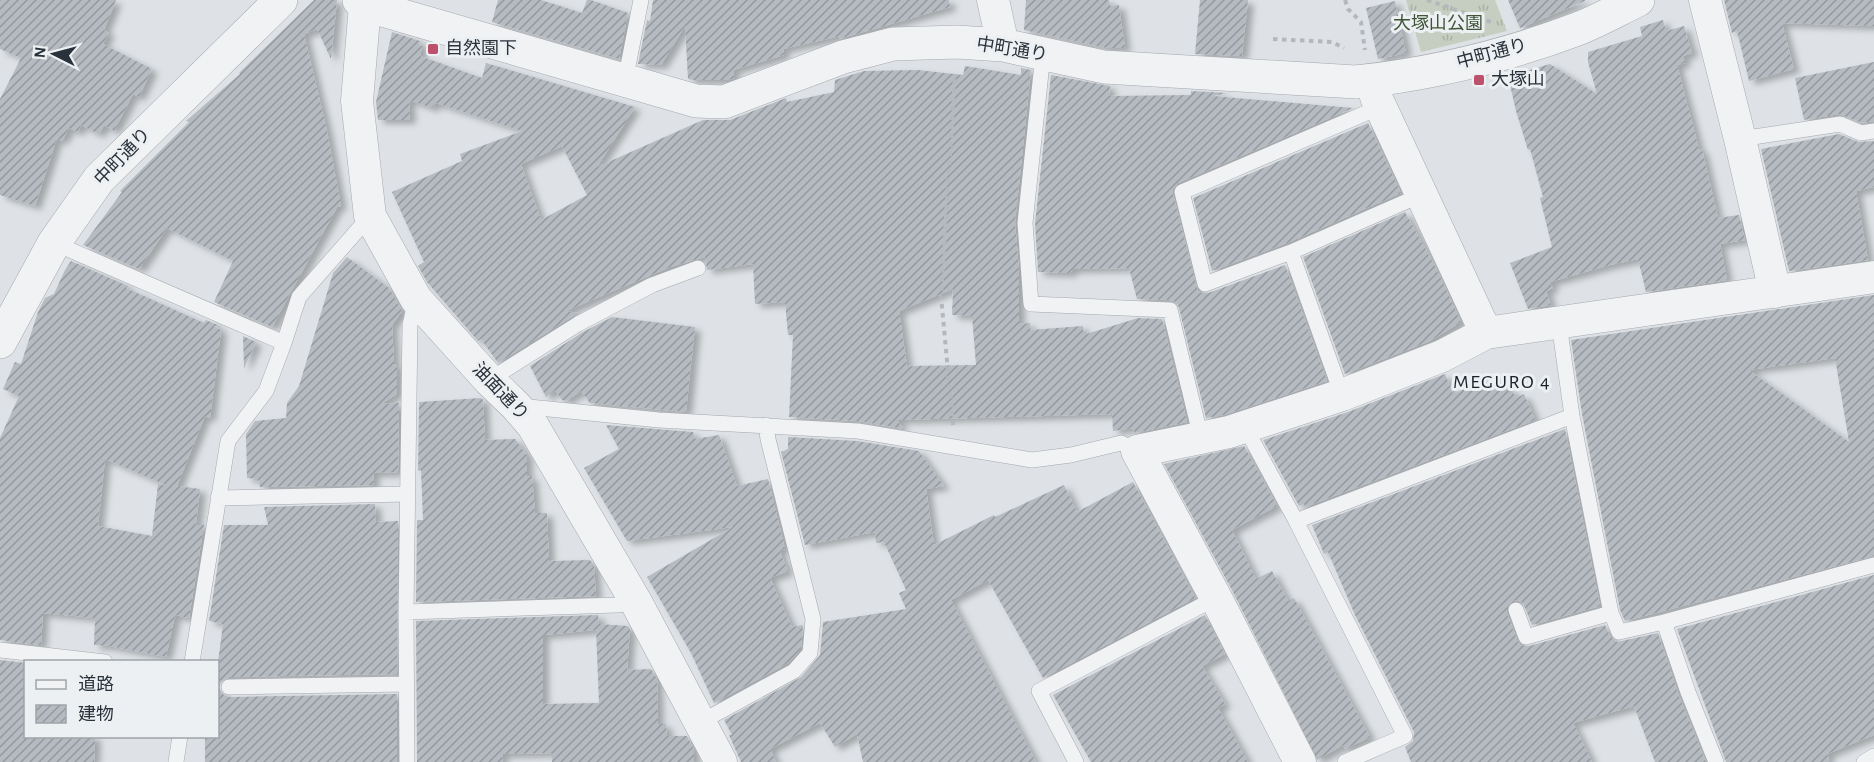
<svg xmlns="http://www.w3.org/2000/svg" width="1874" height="762" viewBox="0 0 1874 762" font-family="'Alegreya Sans','Noto Sans JP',sans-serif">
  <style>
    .park { fill: url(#park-tufts) }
    .building { fill: url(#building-hatch); fill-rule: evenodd; filter: url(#shadow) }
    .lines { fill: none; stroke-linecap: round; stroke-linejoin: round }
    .service-casing { stroke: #a4a9af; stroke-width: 16 }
    .minor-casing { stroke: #a4a9af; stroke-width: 33 }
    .tertiary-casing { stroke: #a4a9af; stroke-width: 34 }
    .path { stroke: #b4b8bc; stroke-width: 4; stroke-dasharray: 4.5 4.5; stroke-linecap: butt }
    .service { stroke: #f0f2f4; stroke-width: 15 }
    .minor { stroke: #f0f2f4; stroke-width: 32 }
    .tertiary { stroke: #f0f2f4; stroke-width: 33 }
    .poi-dot { fill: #bd506b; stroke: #edf0f3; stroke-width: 2 }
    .labels { text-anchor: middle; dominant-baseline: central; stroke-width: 6; stroke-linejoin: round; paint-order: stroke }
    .park-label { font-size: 18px; fill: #405438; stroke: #edf0f3 }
    .poi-label { font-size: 18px; fill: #29313a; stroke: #edf0f3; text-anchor: start }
    .street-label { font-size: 18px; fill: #29313a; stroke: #edf0f3 }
    .neighbourhood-label { font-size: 20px; letter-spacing: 1.5px; fill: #1b222b; stroke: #edf0f3 }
  </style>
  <defs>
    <pattern id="park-tufts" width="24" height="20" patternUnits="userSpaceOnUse" patternTransform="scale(1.5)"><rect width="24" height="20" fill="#c5cec0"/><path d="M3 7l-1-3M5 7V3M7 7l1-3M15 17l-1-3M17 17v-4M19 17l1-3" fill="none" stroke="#a9b1a6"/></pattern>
    <pattern id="building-hatch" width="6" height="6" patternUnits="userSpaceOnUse" patternTransform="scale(1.5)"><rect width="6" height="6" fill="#b6bbc2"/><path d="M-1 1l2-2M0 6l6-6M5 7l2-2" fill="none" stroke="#94999f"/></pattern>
    <filter id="shadow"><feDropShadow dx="6" dy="4" stdDeviation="3" flood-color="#0004"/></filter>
  </defs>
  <rect width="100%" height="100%" fill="#dee2e6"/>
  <path class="park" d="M1406,0H1495L1507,31L1421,52Z"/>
  <path class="building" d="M0,0H116L104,30L109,33L103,44L152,69L139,97L133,94L114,131L104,125L99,134L81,125L78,132L69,128L62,141L57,138L35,206L0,195V99L21,58L0,49Z
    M314,0H337L331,59L317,29L304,34L327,131L341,206L337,207L272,327L214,302L233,261L167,228L139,269L83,245L122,192L120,191L189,122L186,121L240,74L239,73Z
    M498,0H541L582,13L587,0H591L628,13L619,59L492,22Z
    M653,0H949L950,7L839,39L840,36L783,49L784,55L733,70L734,78L729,80H693L688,79L685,26L661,65L638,64L647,20L650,21Z
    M1026,0H1109L1110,6L1119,5L1125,48H1107L1024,30Z
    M1200,0H1248L1242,56L1195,54Z
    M1508,0H1585V1L1520,28Z
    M1724,0H1874V26L1782,23L1794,69L1749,81L1737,31L1732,33Z
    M1395,1L1406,53L1378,59L1366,8Z
    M1663,20L1666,31L1684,26L1692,53L1683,56L1685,63L1677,65L1699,149H1702L1718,218L1739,215L1745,240L1720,244L1727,280L1646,292L1638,259L1610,265L1550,282L1553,288L1546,291L1551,305L1528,309L1510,263L1552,247L1540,198L1543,197L1530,149L1528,150L1516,111L1508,76L1550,64L1597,94L1588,62V52L1642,36L1640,27Z
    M392,32L420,41L419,45L422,46L420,56L482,78L486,63L635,107L597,167L703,120H730L786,98L787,102L834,92L835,80L864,71L918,70L963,75L965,66L1021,75V68L1031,70L1015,222L1019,271V324L1030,323V330L1083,326V335L1138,318L1162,319L1187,422L1135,433L1133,428L1113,431L1112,414L897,420L904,429L859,421L789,417L793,335H788L785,302L755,304L753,264L707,270L705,257L670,267L566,311L578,313L498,363L481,339L478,341L427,282L418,266L424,262L392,192L462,161L460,154L522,131L436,103L432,108L409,100L410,120H378L376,102ZM562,146L587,195L541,220L521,164ZM953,289L952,315L972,316L976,365L907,366L899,311Z
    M1874,62V121L1862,123L1839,114L1804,120L1795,78Z
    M1051,75L1110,86L1109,96L1191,95V91L1227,93L1213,96L1353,108L1178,183L1172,190L1198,291L1202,293H1208L1285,265L1327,381L1224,415L1206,418L1179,308L1177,303L1170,300L1137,299L1129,268L1073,269L1070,273L1038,272L1035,223Z
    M1368,123L1401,193L1287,243L1212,271L1193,198Z
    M1839,134L1858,142L1874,141V187L1856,191L1868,260L1789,271L1761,149Z
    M1405,212L1437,270L1461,322L1430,341L1345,374L1303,257Z
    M347,257L389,288L402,311L392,325L394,364L397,366V394L381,404L399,403L398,472L373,473L374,485L260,487L258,479L247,478L246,434L255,421L286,418L287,403L299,386L333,273Z
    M71,261L128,286L126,288L204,323L206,320L222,327L213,326L221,330L210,418L205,416L177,486L200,489L196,525H204L189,618L175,615L166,657L109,646L94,645L95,618L43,613L41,645L0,640V438L19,396L3,389L15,362L21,364L38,312L45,298L54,294L65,270ZM105,459L166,485L158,484L152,536L98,526Z
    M1874,295V556L1625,621L1620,610L1582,414L1571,340ZM1835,358L1849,442L1749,370Z
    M612,317L695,327L686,412L590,403L581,391L566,401L562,400L555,390L546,397L530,366L583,332Z
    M243,336L256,342L244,368Z
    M1445,374L1453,394L1498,374L1505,391L1511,388L1516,398L1524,394L1535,420L1305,507L1304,504L1299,506L1263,440L1348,412Z
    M481,398L483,400L485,440L515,439L527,455V477L532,476L535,513H547L549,561L590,560L594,565L596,596L416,602L417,520H423L421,470L418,471L419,402Z
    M606,425L693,432L695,439L719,435L737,486L768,479L785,549L779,550L788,571L770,578L792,627L803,625L801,649L788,663L714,703L691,653L647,577L733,527L627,541L584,468L619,449Z
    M1565,429L1600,606L1532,625L1523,603L1517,600L1512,601L1507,608V613L1517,640L1520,645L1529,646L1605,625L1610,636L1617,642L1658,633L1679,696L1706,762H1655L1634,706L1573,723L1592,762H1411L1405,747L1413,741L1414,732L1355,615L1328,552L1324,554L1312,525Z
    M788,437L857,441L919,451L944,486L926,489L934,545L994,515L995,517L1064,485L1077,512L1133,482L1195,598L1043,678L988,580L951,600L1036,762H863L857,734L835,747L820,723L770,749L776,762H741L729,735H732L724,720L801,677L820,655L823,622L906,609L899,593L906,590L884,542L876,543L875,532L805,545L781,452L788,449Z
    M1244,446L1277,506L1232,530L1256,579L1272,571L1288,601L1294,598L1370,737L1345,749L1343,745L1317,760L1232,590L1164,464Z
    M375,504L376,522L398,521L397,674L229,677L221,682L219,688L224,695L229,697L397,694V762H205V736H218V662L223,624L209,621L224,525H268L264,507Z
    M1874,575V735L1827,754L1830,762H1726L1677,629Z
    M598,615L599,624L628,626L630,629L627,670L651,669L657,679L658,724H666L667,736H687L694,750V762H552V753L502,754L503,762H417L416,621ZM596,630L599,703L543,704V635Z
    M1205,615L1225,654L1202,666L1225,704L1218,708L1248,762H1091L1053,695Z
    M0,660L26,663L24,736H95L94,762H0Z"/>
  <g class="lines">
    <defs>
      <path id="service" d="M1043,54L1025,223L1031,304L1170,310L1201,438
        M625,81L641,0
        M1380,107L1182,192L1205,284L1291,252L1421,195
        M1740,139L1840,124L1861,133L1874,131
        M54,243L284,343
        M1291,252L1342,395
        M1559,323L1572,416L1611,613L1619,632L1664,622L1874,565
        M489,380L578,324L652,285L698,268
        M519,406L659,420L858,431L1032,460L1071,455L1121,443L1137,451
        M1248,426L1252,440L1296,521L1405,736L1345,762
        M218,498L407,494
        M1296,521L1572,416
        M1516,610L1526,637L1611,613
        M406,612L617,605L636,602
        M1664,622L1688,692L1716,762
        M0,650L105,662
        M192,662L228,441L266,391L284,343L299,297L370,216
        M229,687L406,684
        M699,723L794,671L810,653L813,619L768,439L766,425
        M176,762L180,736
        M407,762L406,612L410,325L416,299
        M1076,762L1039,691L1216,598
        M1864,762L1874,756"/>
      <path id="minor" d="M993,0L1003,45
        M1705,0L1740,139L1775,292
        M365,5L357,101L370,216L416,299L489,380L516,406L533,426L636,602L721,762
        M1373,80L1376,97L1486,333
        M1300,762L1216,598L1137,451L1229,432L1342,395L1442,356L1486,333L1874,277"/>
      <path id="tertiary" d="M359,0L365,5L696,101L724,102L843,57L893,44L957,42L1003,45L1104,67L1356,82C1431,74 1509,55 1580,28C1600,20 1619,9 1638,0
        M0,342L54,243L99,179L281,0"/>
    </defs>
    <use href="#service" class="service-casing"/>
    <use href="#minor" class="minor-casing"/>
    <use href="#tertiary" class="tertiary-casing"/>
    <path class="path" d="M1345,0L1348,9L1361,22L1365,50
      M1427,0L1491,22
      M1273,39L1332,42L1344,48
      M953,425L941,296L955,74"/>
    <use href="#service" class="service"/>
    <use href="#minor" class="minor"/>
    <use href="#tertiary" class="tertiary"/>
  </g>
  <g class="poi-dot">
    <rect x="427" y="43" width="12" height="12" rx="3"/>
    <rect x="1473" y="74" width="12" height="12" rx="3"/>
  </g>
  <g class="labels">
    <g class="park-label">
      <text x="1438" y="24">大塚山公園</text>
    </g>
    <g class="poi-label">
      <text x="445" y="49">自然園下</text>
      <text x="1491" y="80">大塚山</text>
    </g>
    <g class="street-label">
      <text transform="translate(1012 50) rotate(9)">中町通り</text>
      <text transform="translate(1492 54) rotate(-15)">中町通り</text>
      <text transform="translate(123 157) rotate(-46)">中町通り</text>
      <text transform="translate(500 392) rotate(46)">油面通り</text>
    </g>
    <g class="neighbourhood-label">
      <text x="1502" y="382">MEGURO 4</text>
    </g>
  </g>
  <rect x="24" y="660" width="195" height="78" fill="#edf0f3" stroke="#9fa4a9" stroke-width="1.5"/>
  <rect x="36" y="680" width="30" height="9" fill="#f0f2f4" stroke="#9fa4a9" stroke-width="1.5"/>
  <text x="78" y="690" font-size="18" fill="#29313a">道路</text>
  <rect x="36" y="705" width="30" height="18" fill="url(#building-hatch)" stroke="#9fa4a9" stroke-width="1.5"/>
  <text x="78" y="720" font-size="18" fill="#29313a">建物</text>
  <g transform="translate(54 54) rotate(276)" stroke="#edf0f3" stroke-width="4.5" paint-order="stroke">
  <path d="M0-4.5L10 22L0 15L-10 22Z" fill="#29313a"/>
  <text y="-9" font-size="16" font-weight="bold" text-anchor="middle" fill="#29313a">N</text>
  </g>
</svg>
